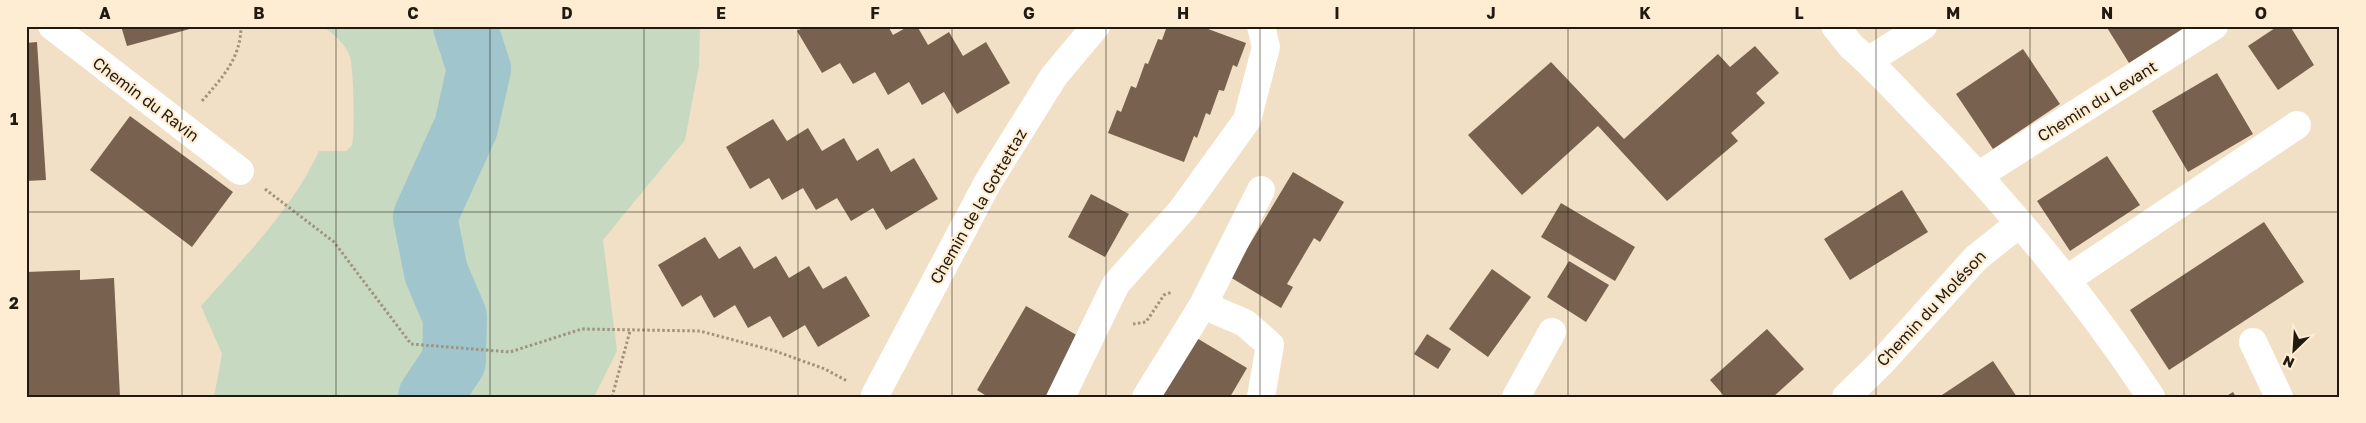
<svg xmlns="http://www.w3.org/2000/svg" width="2366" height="423" viewBox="0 0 2366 423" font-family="'Golos Text',sans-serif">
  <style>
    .green { fill: #c7dac1 }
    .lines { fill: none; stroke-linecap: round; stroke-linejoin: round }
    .river { stroke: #a1c5cd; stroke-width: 64 }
    .building { fill: #78624f }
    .path { stroke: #9f937e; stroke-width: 3; stroke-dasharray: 2.5 2.5; stroke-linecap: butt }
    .minor { stroke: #fff; stroke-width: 28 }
    .grid { fill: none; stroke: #201a10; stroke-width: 1; stroke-opacity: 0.55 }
    .labels { text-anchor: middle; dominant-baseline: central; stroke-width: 4.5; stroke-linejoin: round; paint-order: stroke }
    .street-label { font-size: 16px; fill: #201a10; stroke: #feedd2 }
    .neatline { fill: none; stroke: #201a10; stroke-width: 2 }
    .grid-label { font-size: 16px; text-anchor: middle; font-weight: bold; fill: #201a10 }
  </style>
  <rect width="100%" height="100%" fill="#f1e0c5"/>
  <path class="green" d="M322,26H700L699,66L685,140L603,240L617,351L594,397H214L222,354L201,306C244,257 292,210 319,151H346L352,145C355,133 354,64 349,54C344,43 333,33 322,26Z"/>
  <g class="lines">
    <path class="river" d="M430,397L454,361L455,317L436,272L425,217L466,127L479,69L465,26"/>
  </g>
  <path class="building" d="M121,26H197V27L127,46Z
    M806,26H888L893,35L909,26H917L928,45L949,32L963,56L986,42L1010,83L957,114L944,92L922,105L909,82L888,95L875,72L853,84L840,63L822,73L797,31Z
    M1167,26H1200L1246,43L1237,67L1233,65L1224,91L1219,90L1210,115L1206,113L1197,138L1194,136L1184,162L1108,133L1117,110L1121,112L1131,86L1136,88L1145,63L1148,64L1158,39L1162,40Z
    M2106,26H2187L2129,63Z
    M2278,26H2290L2314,65L2278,90L2248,46Z
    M37,42L46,180L26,181V43Z
    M1755,46L1779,73L1756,93L1765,103L1731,133L1738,141L1667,201L1598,126L1522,195L1468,135L1551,62L1624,139L1718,54L1730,67Z
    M2023,49L2060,104L1993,149L1956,94Z
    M2217,73L2253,134L2188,172L2152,111Z
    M130,116L233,192L192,247L90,170Z
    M773,119L787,141L808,128L822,151L844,138L857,161L878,148L891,172L914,158L938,199L886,230L873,208L851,221L837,198L816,210L803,188L782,200L769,178L750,189L726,147Z
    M2107,156L2140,205L2070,251L2037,201Z
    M1293,172L1344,202L1320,242L1314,238L1287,284L1293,287L1281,308L1230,277Z
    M1902,190L1928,232L1850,280L1824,239Z
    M1091,194L1129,214L1105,257L1068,237Z
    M1561,203L1635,247L1615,281L1541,237Z
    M2264,222L2304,282L2169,370L2130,310Z
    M705,237L719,259L740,246L754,269L776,256L789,278L809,266L823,289L846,276L870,316L818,347L805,325L783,338L770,316L748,328L735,305L714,318L701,295L682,307L658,265Z
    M1569,261L1609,285L1586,322L1547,297Z
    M1492,269L1531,297L1488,357L1449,329Z
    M80,270V280L114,278L120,397H26V272Z
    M1026,306L1080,337L1045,397H988L977,390Z
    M1767,329L1804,369L1773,397H1725L1710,380Z
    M1427,334L1451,349L1438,369L1414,354Z
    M1195,337L1247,368L1230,397H1160Z
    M1993,361L2017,397H1939Z
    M2233,392L2236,397H2225Z"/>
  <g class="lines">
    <path class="path" d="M202,101C222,78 241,58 241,26
      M265,189L334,242L411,344L510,352L582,329L700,331L775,351L825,369L847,381
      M1133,324L1146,322L1164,295L1172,292
      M612,397L630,331"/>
    <path class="minor" d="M52,26L240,171
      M1835,26L1851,46C1879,70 1903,98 1929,124C2011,208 2086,299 2151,397
      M1868,61L1923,26
      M1979,175L2214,26
      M2066,280L2297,125
      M1203,305L1261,190
      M2253,342L2279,397
      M875,395L988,182L1054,76L1096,26
      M1061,397L1116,284L1182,210L1247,120L1266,47L1261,26
      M1146,397L1203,305L1245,323L1270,345L1261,397
      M1516,397L1552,332
      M1846,397L1880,364L1976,258L2020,223"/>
  </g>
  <path class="grid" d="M182,26V397M336,26V397M490,26V397M644,26V397M798,26V397M952,26V397M1106,26V397M1260,26V397M1414,26V397M1568,26V397M1722,26V397M1876,26V397M2030,26V397M2184,26V397M26,212H2340"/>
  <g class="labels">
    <g class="street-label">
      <text transform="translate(146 99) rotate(37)">Chemin du Ravin</text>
      <text transform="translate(2097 101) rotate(-32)">Chemin du Levant</text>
      <text transform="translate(978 206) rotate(-60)">Chemin de la Gottettaz</text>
      <text transform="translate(1931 308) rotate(-47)">Chemin du Moléson</text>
    </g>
  </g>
  <rect width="2366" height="423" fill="none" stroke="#feedd2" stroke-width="55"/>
  <g transform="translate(2294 350) rotate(205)" stroke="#feedd2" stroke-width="4" paint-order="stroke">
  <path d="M0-4L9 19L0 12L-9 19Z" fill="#201a10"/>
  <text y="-8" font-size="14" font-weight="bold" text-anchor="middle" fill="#201a10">N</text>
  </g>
  <rect x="28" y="28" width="2310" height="368" class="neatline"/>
  <g class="grid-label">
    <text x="105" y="19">A</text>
    <text x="259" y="19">B</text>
    <text x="413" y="19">C</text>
    <text x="567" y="19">D</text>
    <text x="721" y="19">E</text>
    <text x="875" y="19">F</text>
    <text x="1029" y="19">G</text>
    <text x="1183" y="19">H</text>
    <text x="1337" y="19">I</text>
    <text x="1491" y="19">J</text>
    <text x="1645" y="19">K</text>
    <text x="1799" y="19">L</text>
    <text x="1953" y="19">M</text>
    <text x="2107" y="19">N</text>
    <text x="2261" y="19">O</text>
    <text x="14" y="125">1</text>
    <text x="14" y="309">2</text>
  </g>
</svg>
